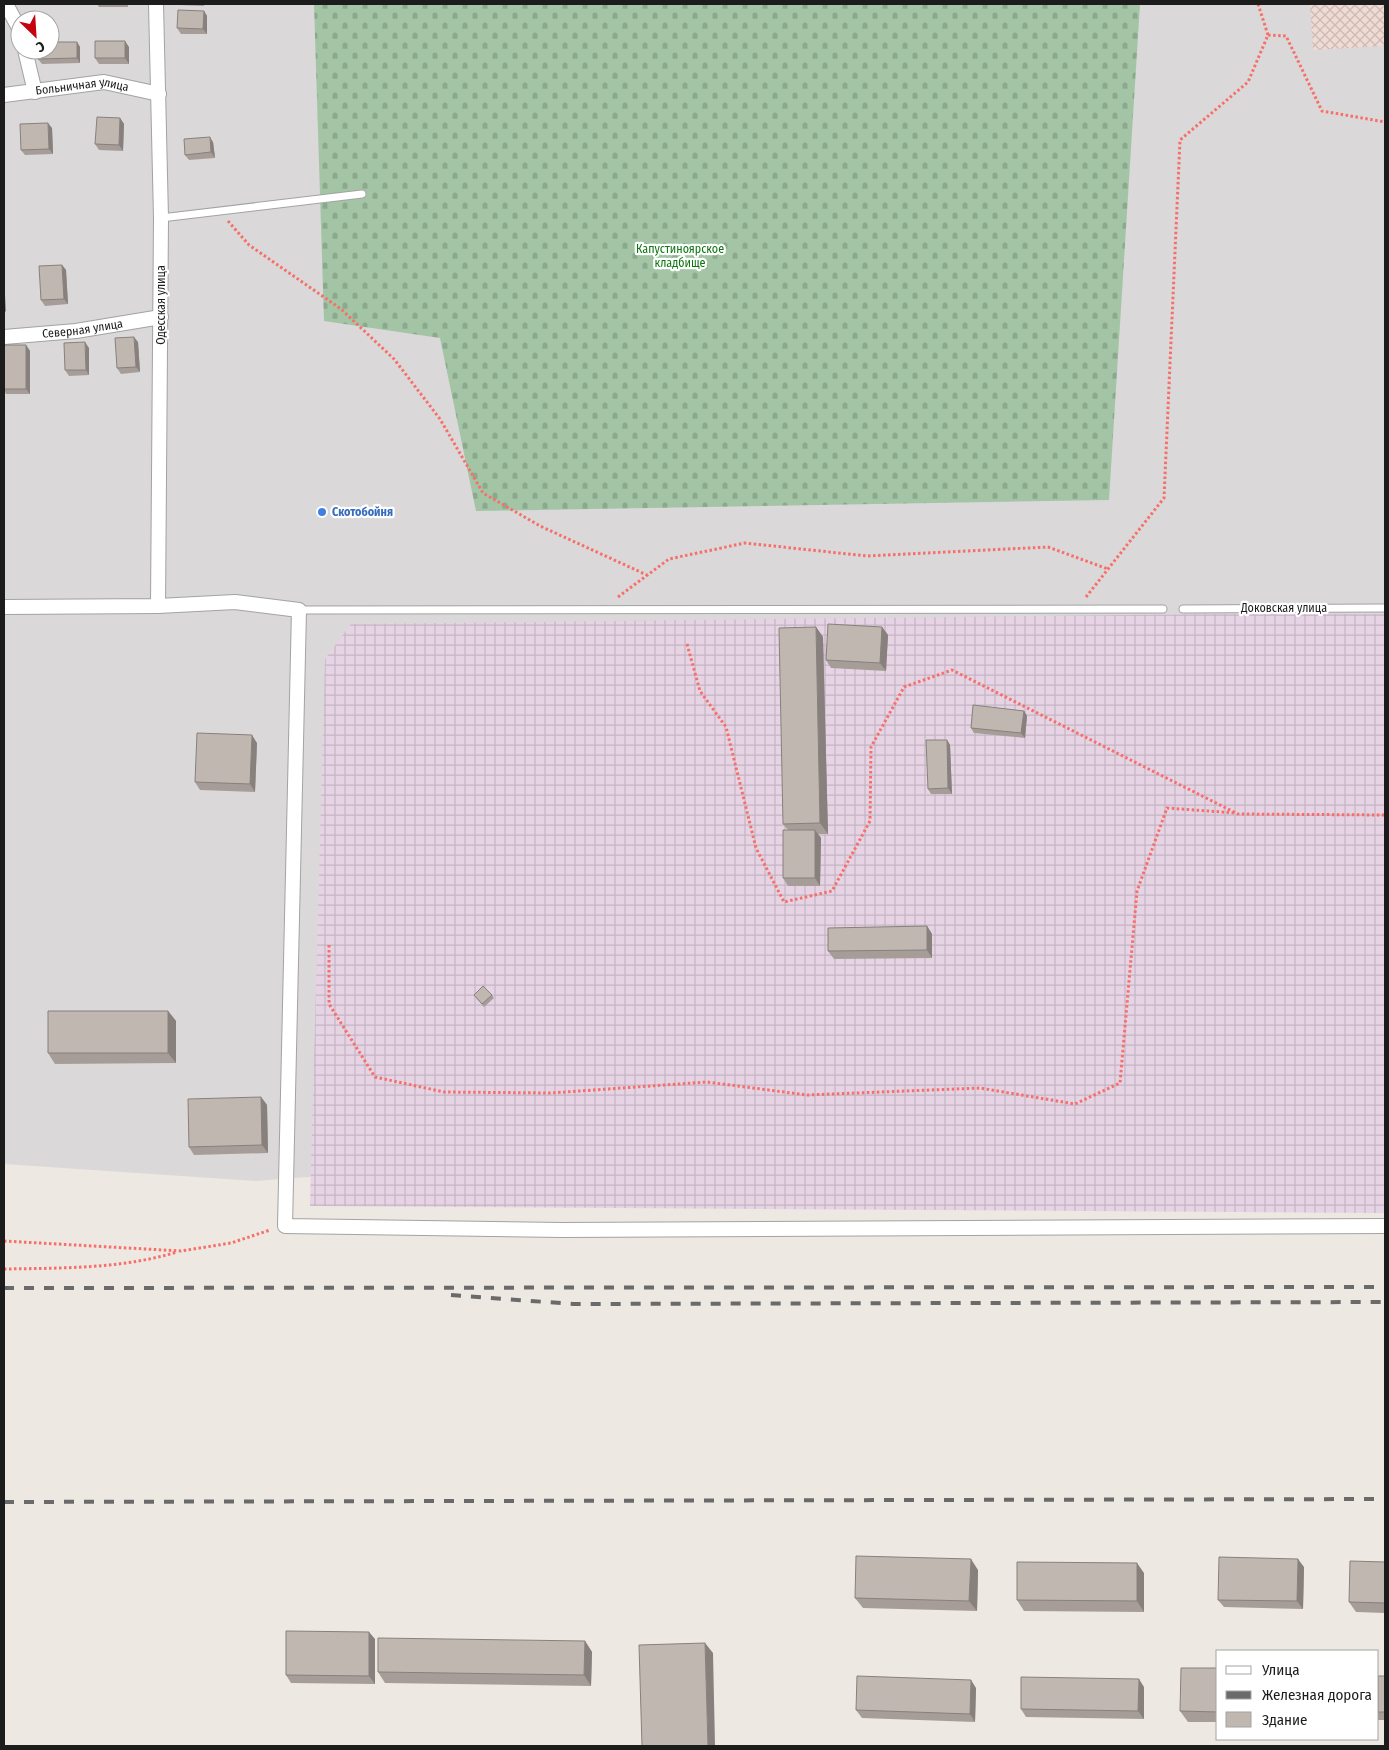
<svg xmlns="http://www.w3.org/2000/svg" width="1389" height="1750" viewBox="0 0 1389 1750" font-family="'Fira Sans Condensed',sans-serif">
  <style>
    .residential { fill: #dad8d9; fill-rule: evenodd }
    .industrial { fill: url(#industrial-grid) }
    .military { fill: url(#military-cross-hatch) }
    .cemetery { fill: url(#cemetery-stones) }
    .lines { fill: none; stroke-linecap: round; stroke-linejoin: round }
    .lane-casing { stroke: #a3a3a3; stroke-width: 9 }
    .street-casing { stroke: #a3a3a3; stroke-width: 16 }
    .path { stroke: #f76f68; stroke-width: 3; stroke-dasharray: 2.5 2.5; stroke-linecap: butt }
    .lane { stroke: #fff; stroke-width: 7 }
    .street { stroke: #fff; stroke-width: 14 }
    .rail { stroke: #6a6a6a; stroke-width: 4; stroke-dasharray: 10 10; stroke-linecap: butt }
    .wall { fill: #a69d98 }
    .shaded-wall { fill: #87807c }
    .building { fill: #c1b7b1; stroke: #87807c }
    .shop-dot { fill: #3f7fe0; stroke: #fff; stroke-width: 2 }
    .labels { text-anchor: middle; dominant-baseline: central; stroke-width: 4.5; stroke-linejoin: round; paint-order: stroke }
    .street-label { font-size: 12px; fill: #1c1c1c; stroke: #fff }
    .park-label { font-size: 12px; fill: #0d7610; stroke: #fff }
    .shop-label { font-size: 12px; font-weight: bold; fill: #366cbe; stroke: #fff; text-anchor: start }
  </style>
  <defs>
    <pattern id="industrial-grid" width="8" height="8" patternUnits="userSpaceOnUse" patternTransform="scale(1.25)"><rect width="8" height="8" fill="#e6d3e4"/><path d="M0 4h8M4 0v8" fill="none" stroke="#c5b5c3"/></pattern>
    <pattern id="military-cross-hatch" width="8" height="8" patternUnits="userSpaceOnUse" patternTransform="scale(1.25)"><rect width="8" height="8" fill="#efdad4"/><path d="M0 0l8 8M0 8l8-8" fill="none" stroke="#ccbab5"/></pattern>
    <pattern id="cemetery-stones" width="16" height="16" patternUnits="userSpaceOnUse" patternTransform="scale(1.25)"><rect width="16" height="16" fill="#a3c5a6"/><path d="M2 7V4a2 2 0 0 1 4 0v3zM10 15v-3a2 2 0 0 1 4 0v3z" fill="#8ca98e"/></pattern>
  </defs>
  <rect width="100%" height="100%" fill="#ede8e1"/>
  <path class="residential" d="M4,4H1385V1140L564,1157L256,1181L4,1164ZM20,20H50V50H20Z"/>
  <path class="industrial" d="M1222,614H1385V1213L310,1206L325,659L351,624Z"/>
  <path class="military" d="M1310,4H1385V46L1313,50Z"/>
  <path class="cemetery" d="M314,4H1140L1109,500L476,511L440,338L324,321Z"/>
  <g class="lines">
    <defs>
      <path id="lane" d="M161,218L362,194
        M1183,609L1385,608
        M299,610L1163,609"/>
      <g id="street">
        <path d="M6,4L20,30"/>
        <path d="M156,4L161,218L158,606"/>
        <path d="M25,50L35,92"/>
        <path id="s1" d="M4,95L104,82L159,94"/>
        <path id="s2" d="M4,337L76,331L161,317"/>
        <path d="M4,607L158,606L235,602L299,610L285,1226L562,1230L1385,1226"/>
      </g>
    </defs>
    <use href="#lane" class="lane-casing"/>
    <use href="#street" class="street-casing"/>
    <path class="path" d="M1258,4L1268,35
      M228,221L249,245L341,309L394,359L440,419L483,493L540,526L647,575
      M618,597L669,559L745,543L867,556L1048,547L1108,569
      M1086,597L1164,498L1180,140L1248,82L1268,35L1286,36L1322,111L1385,122
      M687,644L700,691L726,727L756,848L784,902L832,891L870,821L871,747L904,687L952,670L1238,814L1385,815
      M329,945V1004L375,1077L444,1092L551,1093L707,1082L807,1095L980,1088L1075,1104L1120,1083L1137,891L1167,808L1236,813
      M4,1241L181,1251L231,1243L270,1230
      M4,1269C62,1268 121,1269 177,1252"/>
    <use href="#lane" class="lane"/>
    <use href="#street" class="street"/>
    <path class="rail" d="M4,1288L1385,1287
      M451,1295L573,1304L1385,1302
      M4,1502L1385,1499"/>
  </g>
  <path class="wall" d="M97,4H128V7H99Z
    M180,4H204V6L180,5Z
    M204,11L207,16V34H181L177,28Z
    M52,18L56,23V42H77L80,47V63L42,64L38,59Z
    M129,47V64H99L95,58Z
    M120,118L124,124L123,151L99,150L95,144Z
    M52,128L53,154L25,155L21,150Z
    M213,142L215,158L189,160L185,155Z
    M62,265L66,270L68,304L45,306L41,300Z
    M138,342L140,372L121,374L117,368Z
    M4,345H26L30,351V394H6L4,390Z
    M89,348V375L69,376L65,370Z
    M816,627L823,637L828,834H818L821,838L820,886H788L783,878L788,830L783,824Z
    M882,627L888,635L886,671L831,668L826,660Z
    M1024,711L1027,716L1025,738L974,733L971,728Z
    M947,740L950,745L952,794H931L928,789Z
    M257,743L255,792L200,790L195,782Z
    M927,926L932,934V958L834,959L828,951Z
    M474,995H492L494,998L484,1007Z
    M168,1011L176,1021V1063L55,1064L48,1053Z
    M261,1097L267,1105L268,1153L194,1155L189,1147Z
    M1385,1562V1613L1356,1612L1349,1602Z
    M1304,1567L1303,1609L1224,1607L1218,1600Z
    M978,1570L977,1611L863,1608L855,1598Z
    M1144,1573V1612L1024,1611L1017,1600Z
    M375,1639V1684L291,1683L286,1675Z
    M585,1641L592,1652L591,1686L385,1683L378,1672Z
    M1218,1668V1722H1188L1180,1711Z
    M1378,1676H1385V1720H1378Z
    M1144,1687V1719L1026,1717L1021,1709Z
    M976,1688L975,1722L862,1718L856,1710Z"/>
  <path class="shaded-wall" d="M204,11L207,16V34L203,29Z
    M52,18L56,23V48L52,42Z
    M125,41L129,47V64L125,58Z
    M77,42L80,47V63L77,58Z
    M120,118L124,124L123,151L119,145Z
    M48,123L52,128L53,154L49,149Z
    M210,137L213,142L215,158L211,152Z
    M62,265L66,270L68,304L64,299Z
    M4,276V277L6,312L4,310Z
    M134,337L138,342L140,372L136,367Z
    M85,342L89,348V375L86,370Z
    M26,345L30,351V394L26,389Z
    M816,627L823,637L828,834L820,823Z
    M882,627L888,635L886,671L880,663Z
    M1024,711L1027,716L1025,738L1021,733Z
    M252,735L257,743L255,792L250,784Z
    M947,740L950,745L952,794L948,788Z
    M815,830L821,838L820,886L815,878Z
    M927,926L932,934V958L927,950Z
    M168,1011L176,1021V1063L168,1053Z
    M261,1097L267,1105L268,1153L262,1145Z
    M971,1559L978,1570L977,1611L969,1601Z
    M1298,1559L1304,1567L1303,1609L1297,1601Z
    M1137,1563L1144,1573V1612L1137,1601Z
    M369,1632L375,1639V1684L369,1676Z
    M585,1641L592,1652L591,1686L584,1675Z
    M705,1643L713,1653L715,1746H708Z
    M1139,1679L1144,1687V1719L1138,1711Z
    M971,1680L976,1688L975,1722L970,1714Z"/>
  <path class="building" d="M178,10L204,11L203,29L177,28Z
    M38,18H52V42H77V58L38,59V50H50V20H38Z
    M95,41H125V58H95Z
    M97,117L120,118L119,145L95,144Z
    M48,123L49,149L21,150L20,124Z
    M210,137L211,152L185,155L184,139Z
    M62,265L64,299L41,300L39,266Z
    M134,337L136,367L117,368L115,338Z
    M85,342L86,370H65L64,343Z
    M4,345H26V389H4Z
    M828,624L882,627L880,663L826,660Z
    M816,627L820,823L783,824L779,628Z
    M973,705L1024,711L1021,733L971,728Z
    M197,733L252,735L250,784L195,782Z
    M926,740H947L948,788L928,789Z
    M783,830H815V878H783Z
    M927,926V950L828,951V928Z
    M483,986L492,995L482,1004L474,995Z
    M48,1011H168V1053H48Z
    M261,1097L262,1145L189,1147L188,1099Z
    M856,1556L971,1559L969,1601L855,1598Z
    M1219,1557L1298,1559L1297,1601L1218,1600Z
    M1350,1561L1385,1562V1603L1349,1602Z
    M1017,1562L1137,1563V1601L1017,1600Z
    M286,1631L369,1632V1676L286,1675Z
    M378,1638L585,1641L584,1675L378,1672Z
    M705,1643L708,1746H642L639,1645Z
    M1181,1668H1218V1712L1180,1711Z
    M857,1676L971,1680L970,1714L856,1710Z
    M1378,1676H1385V1712H1378Z
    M1021,1677L1139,1679L1138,1711L1021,1709Z"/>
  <circle class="shop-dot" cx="322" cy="512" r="5"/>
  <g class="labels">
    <g class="street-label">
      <text stroke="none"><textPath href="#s1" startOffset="79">Больничная улица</textPath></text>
      <text transform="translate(161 305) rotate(-90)">Одесская улица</text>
      <text stroke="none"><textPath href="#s2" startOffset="79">Северная улица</textPath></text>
      <text x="1284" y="608">Доковская улица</text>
    </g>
    <g class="park-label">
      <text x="680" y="249">Капустиноярское<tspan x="680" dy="14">кладбище</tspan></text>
    </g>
    <g class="shop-label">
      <text x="332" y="512">Скотобойня</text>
    </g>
  </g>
  <rect width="1389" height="1750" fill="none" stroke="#1c1c1c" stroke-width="10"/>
  <rect x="1216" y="1650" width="162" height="90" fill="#ffffff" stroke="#a4a4a4"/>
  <rect x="1226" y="1666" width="25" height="8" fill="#ffffff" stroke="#a4a4a4"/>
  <text x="1262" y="1675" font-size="15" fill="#1c1c1c">Улица</text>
  <rect x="1226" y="1691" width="25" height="8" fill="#6a6a6a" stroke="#a4a4a4"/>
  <text x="1262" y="1700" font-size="15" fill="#1c1c1c">Железная дорога</text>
  <rect x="1226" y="1712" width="25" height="15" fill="#c1b7b1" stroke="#a4a4a4"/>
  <text x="1262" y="1725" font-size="15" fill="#1c1c1c">Здание</text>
  <g transform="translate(35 35) rotate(155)"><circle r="24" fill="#ffffff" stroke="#a4a4a4"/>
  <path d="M0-4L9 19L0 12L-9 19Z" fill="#c4030e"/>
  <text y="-8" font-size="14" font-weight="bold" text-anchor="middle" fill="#1c1c1c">С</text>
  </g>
</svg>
